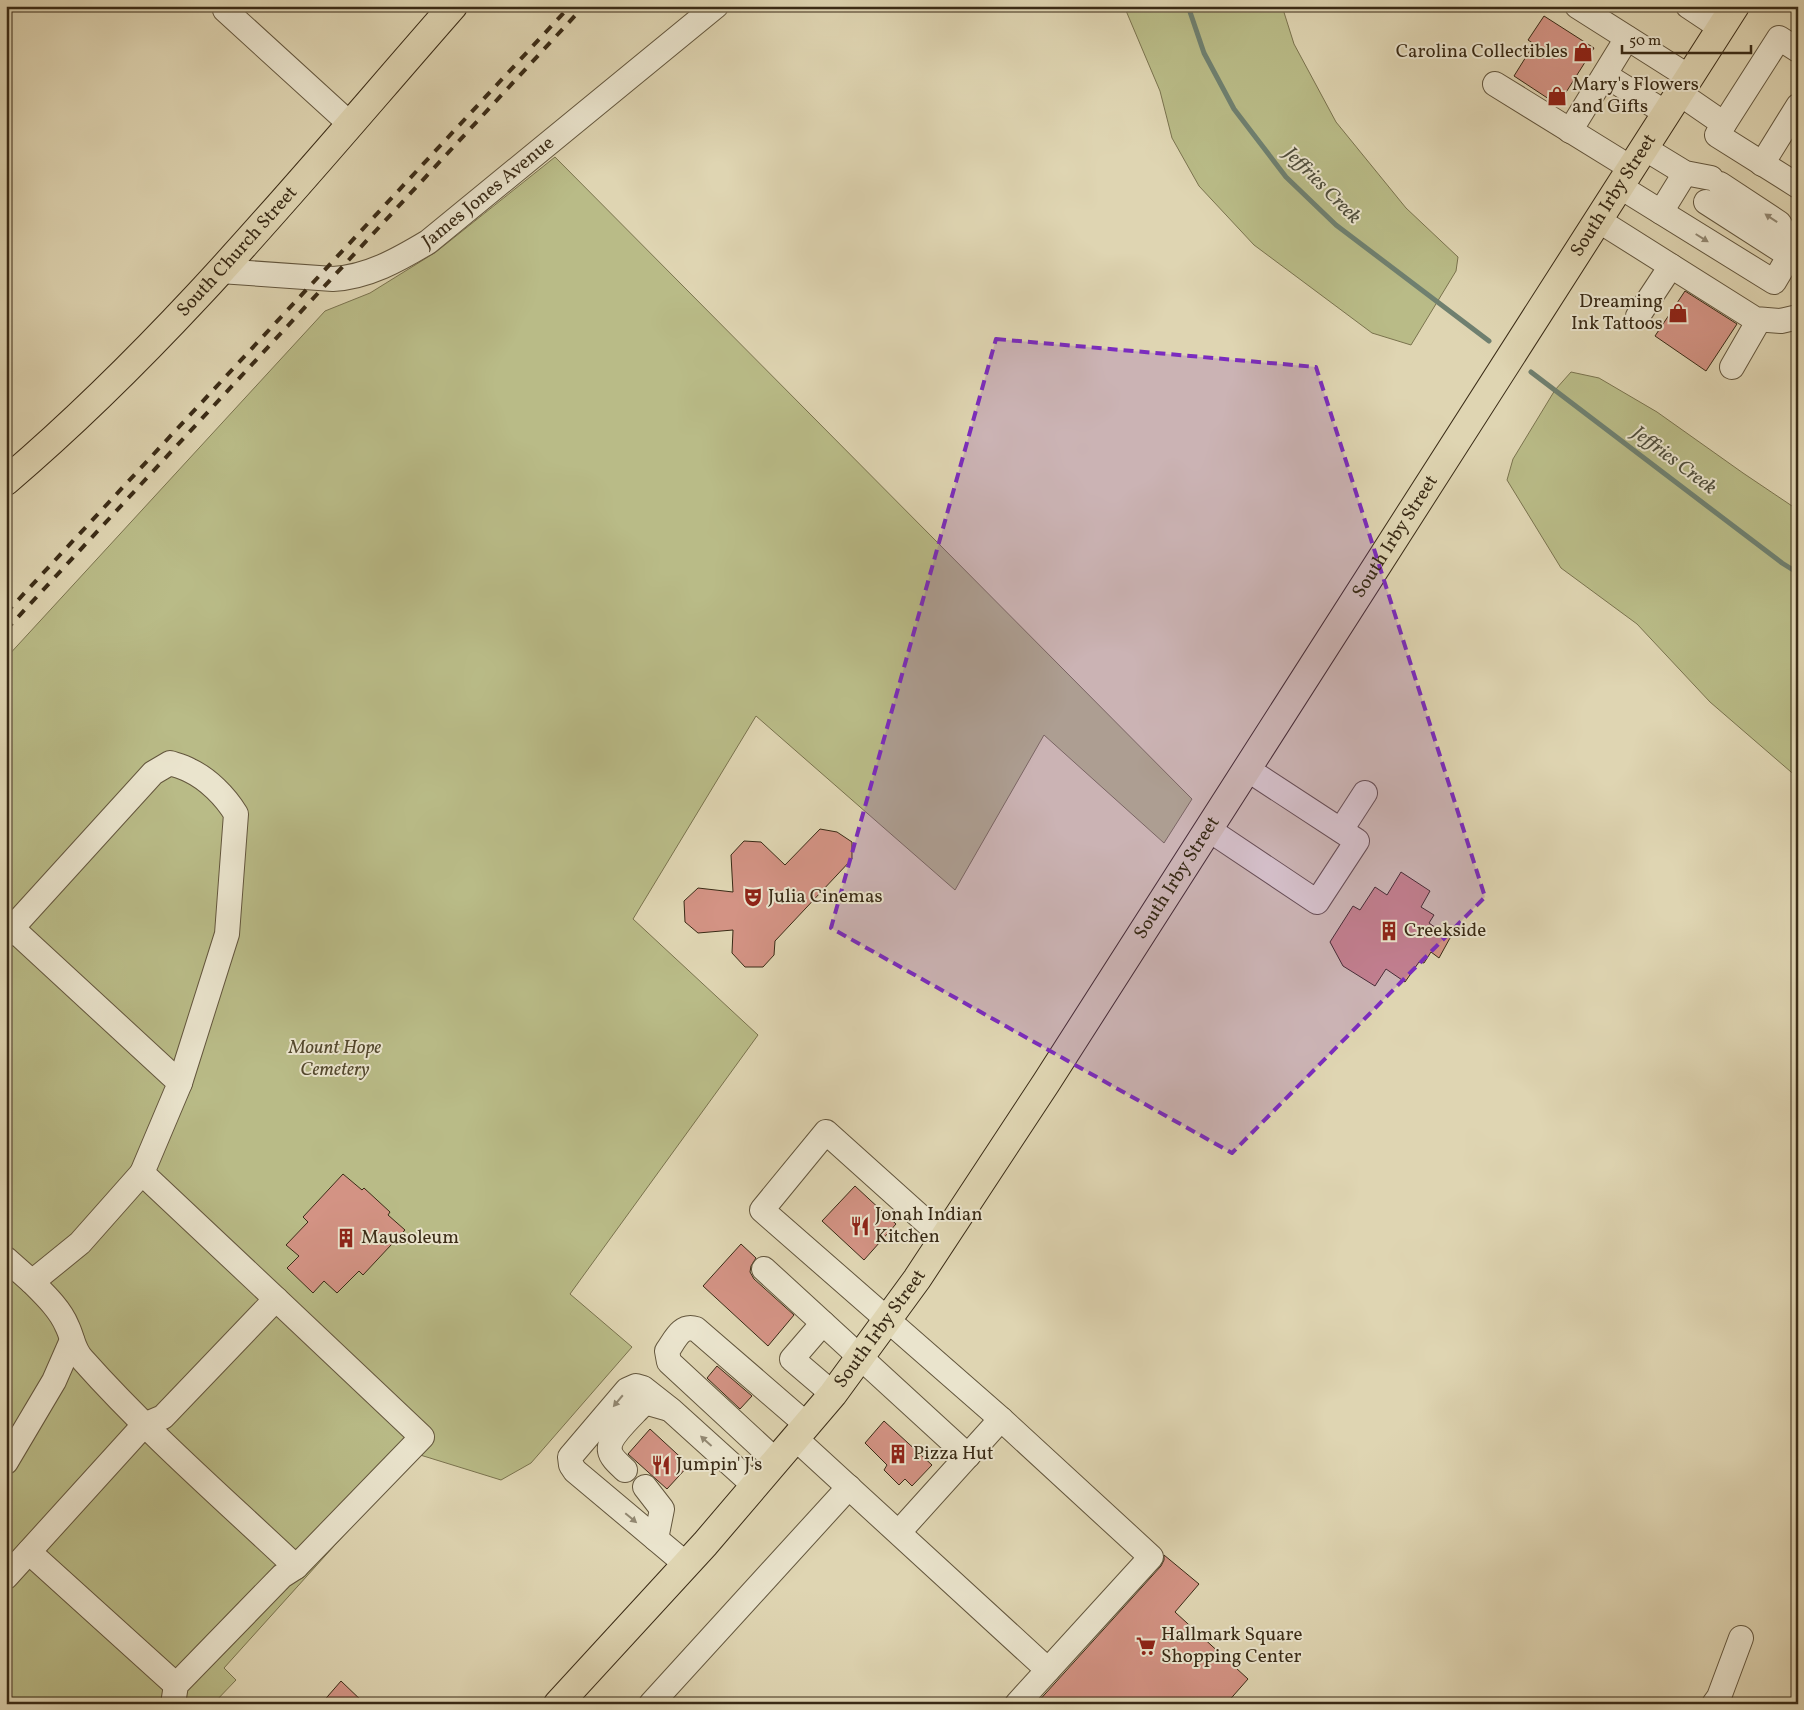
<svg xmlns="http://www.w3.org/2000/svg" width="1804" height="1710" viewBox="0 0 1804 1710" font-family="Vollkorn,serif">
  <style>
    .green { fill: #b9bb87; stroke: #7a734e }
    .lines { fill: none; stroke-linecap: round; stroke-linejoin: round }
    .stream { stroke: #6f8070; stroke-width: 5 }
    .building { fill: #d39384; stroke: #3a2b16 }
    .minor-casing { stroke: #63563d; stroke-width: 26 }
    .major-casing { stroke: #3a2b16; stroke-width: 30 }
    .highway-casing { stroke: #3a2b16; stroke-width: 30 }
    .minor { stroke: #eae4cd; stroke-width: 24 }
    .major { stroke: #dfd5b2; stroke-width: 28 }
    .highway { stroke: #dfd5b2; stroke-width: 28 }
    .rail { stroke: #3a2b16; stroke-width: 4; stroke-dasharray: 9 9; stroke-linecap: butt }
    .oneway { fill: #928872 }
    .marked { fill: #7b2cbf; fill-opacity: 0.2; stroke: #7b2cbf; stroke-width: 4; stroke-dasharray: 10 6; stroke-linejoin: round }
    .labels { text-anchor: middle; dominant-baseline: central; stroke-width: 4; stroke-linejoin: round; paint-order: stroke }
    .poi-label { font-size: 19px; fill: #3a2b16; stroke: #eae4cd; text-anchor: start }
    .street-label { font-size: 19px; fill: #3a2b16; stroke: #eae4cd }
    .park-label { font-size: 19px; font-style: italic; fill: #53482d; stroke: #eae4cd }
    .water-label { font-size: 20px; font-style: italic; fill: #504e3c; stroke: #eae4cd }
  </style>
  <rect width="100%" height="100%" fill="#dfd5b2"/>
  <filter id="stains"><feTurbulence type="fractalNoise" baseFrequency=".004" numOctaves="4"/><feColorMatrix values="0 0 0 0 .2 0 0 0 0 .09 0 0 0 0 .02 0 0 0 .5 -.17"/></filter>
  <radialGradient id="worn" r=".72"><stop offset=".6" stop-color="#630" stop-opacity="0"/><stop offset="1" stop-color="#630" stop-opacity=".3"/></radialGradient>
  <path class="green" d="M1124,6H1282L1294,44L1336,122L1406,208L1458,257L1456,271L1411,345L1372,333L1254,245L1199,186L1172,138L1160,91Z
    M555,157L1192,799L1164,843L1044,735L955,890L756,716L633,919L758,1035L570,1294L632,1347L531,1463L501,1480L417,1454L224,1668L236,1680L213,1704H6V658L325,311L370,293L436,252Z
    M1571,372L1599,378L1657,412L1743,473L1798,510V778L1710,702L1637,624L1561,568L1507,480L1513,459L1555,390Z"/>
  <g class="lines">
    <path class="stream" d="M1188,6L1204,53L1234,109L1286,177L1336,225L1489,341
      M1531,372L1782,563L1798,573"/>
  </g>
  <path class="building" d="M1544,16L1594,48L1558,105L1514,76L1534,44L1528,40Z
    M1685,291L1737,324L1706,371L1655,336Z
    M820,829L837,832L852,842V859L775,941L774,955L763,967H745L732,953L733,930L698,933L685,922L684,901L698,888L733,892L731,855L744,841L761,842L785,865Z
    M1401,872L1430,891L1421,907L1434,915L1429,923L1450,938L1439,958L1431,952L1424,963L1419,962L1405,982L1386,969L1375,986L1343,966L1330,942L1353,906L1360,910L1375,887L1387,895Z
    M343,1174L362,1190L364,1188L390,1212L388,1215L405,1230L363,1275L359,1271L337,1293L324,1281L313,1293L287,1268L299,1256L286,1245L308,1222L303,1217Z
    M855,1186L896,1224L864,1260L822,1221Z
    M741,1244L756,1258L751,1266L750,1272L754,1279L794,1315L768,1346L703,1286Z
    M717,1366L752,1396L740,1409L707,1378Z
    M884,1421L932,1465L912,1486L905,1479L899,1485L884,1470L887,1465L865,1443Z
    M650,1429L689,1465L667,1489L628,1454Z
    M1164,1555L1199,1584L1175,1612L1248,1679L1226,1704H1036L1161,1566L1164,1560Z
    M341,1681L365,1704H321Z"/>
  <g class="lines">
    <defs>
      <g id="minor">
        <path d="M1577,6L1689,77"/>
        <path d="M1688,6L1721,28"/>
        <path d="M225,10L350,124"/>
        <path d="M1798,50L1779,38L1717,135L1798,186"/>
        <path d="M1605,75L1666,113"/>
        <path d="M1495,84L1631,168"/>
        <path d="M1679,93L1724,124"/>
        <path d="M1570,131L1627,38"/>
        <path d="M1644,148L1685,173L1711,178"/>
        <path d="M1762,164L1798,106"/>
        <path d="M1619,186L1774,282L1794,248L1779,223L1720,184"/>
        <path d="M1706,202L1790,256"/>
        <path d="M1661,212L1685,173"/>
        <path d="M1598,220L1755,319L1781,321L1798,317"/>
        <path id="s1" d="M220,271L333,279C368,277 398,260 428,242L716,6"/>
        <path d="M1638,316L1671,266"/>
        <path d="M1732,367L1759,320"/>
        <path d="M1208,829L1317,902L1357,841L1247,769"/>
        <path d="M1341,830L1365,793"/>
        <path d="M12,928L153,773L170,763C176,765 184,767 189,770C208,779 225,796 236,814L227,934L180,1083"/>
        <path d="M6,935L12,928L180,1083L142,1173L276,1299L163,1417L144,1425L6,1577"/>
        <path d="M142,1173L80,1243L32,1282C44,1294 60,1309 67,1326C73,1338 73,1350 83,1360C149,1434 224,1499 296,1567L422,1437L276,1299"/>
        <path d="M944,1238L826,1132L762,1210L1001,1419L1151,1557L1017,1704"/>
        <path d="M6,1259L32,1282"/>
        <path d="M764,1269L968,1456"/>
        <path d="M823,1323L792,1359L833,1394"/>
        <path d="M795,1438L1048,1670"/>
        <path d="M776,1461L669,1362L667,1351C675,1340 681,1324 696,1329L807,1425"/>
        <path d="M6,1462L54,1381L72,1340"/>
        <path d="M625,1470C620,1465 611,1458 610,1451C607,1438 632,1416 641,1406L648,1403L669,1409"/>
        <path d="M645,1487L662,1509L656,1539"/>
        <path d="M899,1532L1001,1419"/>
        <path d="M29,1552L176,1685"/>
        <path d="M687,1565L575,1471L571,1465L570,1457L627,1390L636,1386L643,1388L671,1410L755,1486"/>
        <path d="M173,1704L176,1685L282,1576L296,1567"/>
        <path d="M651,1704L849,1487"/>
        <path d="M1714,1704L1719,1697L1741,1638"/>
      </g>
      <g id="major">
        <path id="s2" d="M558,1704L705,1544L833,1394L917,1279L1046,1083L1735,6"/>
      </g>
      <g id="highway">
        <path id="s3" d="M6,481C172,340 310,169 453,6"/>
      </g>
    </defs>
    <use href="#minor" class="minor-casing"/>
    <use href="#major" class="major-casing"/>
    <use href="#highway" class="highway-casing"/>
    <use href="#minor" class="minor"/>
    <use href="#major" class="major"/>
    <use href="#highway" class="highway"/>
    <path class="rail" d="M6,613L570,6
      M6,630L584,6"/>
  </g>
  <defs><path id="oneway-solid" d="M-6-.8H1V-3.2L6.5 0L1 3.2V.8H-6Z" transform="scale(1.25)"/></defs>
  <g class="oneway">
    <use href="#oneway-solid" transform="translate(1771 218) rotate(-146)"/>
    <use href="#oneway-solid" transform="translate(1702 238) rotate(32)"/>
    <use href="#oneway-solid" transform="translate(618 1401) rotate(130)"/>
    <use href="#oneway-solid" transform="translate(706 1441) rotate(-138)"/>
    <use href="#oneway-solid" transform="translate(631 1518) rotate(40)"/>
  </g>
  <path class="marked" d="M996,339L1316,367L1485,897L1232,1153L831,928Z"/>
  <defs>
    <symbol id="shop-bare" viewBox="-9 -9 18 18"><path d="M-5-2.5h2.3a2.7 3.5 0 0 1 5.4 0H5L5.5 6h-11ZM-1.5-2.5h3a1.5 2.3 0 0 0-3 0Z" fill="#8f2418" stroke="#eae4cd" stroke-width="2.5" paint-order="stroke"/></symbol>
    <symbol id="theatre-bare" viewBox="-9 -9 18 18"><path d="M-5-5.5Q0-4 5-5.5V0Q5 5 0 6Q-5 5-5 0ZM-3.3-2.5H-1v1.5H-3.3ZM1-2.5H3.3v1.5H1ZM-2.8 1Q0 5.5 2.8 1Z" fill="#8f2418" stroke="#eae4cd" stroke-width="2.5" paint-order="stroke"/></symbol>
    <symbol id="building-bare" viewBox="-9 -9 18 18"><path d="M-4-6H4V6H1V3H-1V6H-4ZM-2.5-4.3h1.7v1.8h-1.7ZM.8-4.3h1.7v1.8H.8ZM-2.5-1h1.7V.8h-1.7ZM.8-1h1.7V.8H.8Z" fill="#8f2418" stroke="#eae4cd" stroke-width="2.5" paint-order="stroke"/></symbol>
    <symbol id="restaurant-bare" viewBox="-9 -9 18 18"><path d="M-5-6h1v4h1v-4h1v4h1v-4h1v5L-1.5 .5V6h-2V.5L-5-1ZM5-6V6H3V1.5H1.5Q1.5-4 5-6Z" fill="#8f2418" stroke="#eae4cd" stroke-width="2.5" paint-order="stroke"/></symbol>
    <symbol id="supermarket-bare" viewBox="-9 -9 18 18"><path d="M-6-5.5h2.5l.6 2H6L4.5 2H-2.5L-4.4-4H-6ZM-1.5 3.2a1.3 1.3 0 1 0 .1 0ZM3 3.2a1.3 1.3 0 1 0 .1 0Z" fill="#8f2418" stroke="#eae4cd" stroke-width="2.5" paint-order="stroke"/></symbol>
  </defs>
  <g fill-rule="evenodd">
    <use href="#shop-bare" x="1569" y="38" width="28" height="28"/>
    <use href="#shop-bare" x="1543" y="82" width="28" height="28"/>
    <use href="#shop-bare" x="1664" y="299" width="28" height="28"/>
    <use href="#theatre-bare" x="739" y="883" width="28" height="28"/>
    <use href="#building-bare" x="1375" y="917" width="28" height="28"/>
    <use href="#restaurant-bare" x="846" y="1212" width="28" height="28"/>
    <use href="#building-bare" x="332" y="1224" width="28" height="28"/>
    <use href="#building-bare" x="884" y="1440" width="28" height="28"/>
    <use href="#restaurant-bare" x="647" y="1451" width="28" height="28"/>
    <use href="#supermarket-bare" x="1132" y="1632" width="28" height="28"/>
  </g>
  <g class="labels">
    <g class="poi-label">
      <text x="1568" y="52" text-anchor="end">Carolina Collectibles</text>
      <text x="1572" y="85">Mary's Flowers<tspan x="1572" dy="22">and Gifts</tspan></text>
      <text x="1663" y="302" text-anchor="end">Dreaming<tspan x="1663" dy="22">Ink Tattoos</tspan></text>
      <text x="768" y="897">Julia Cinemas</text>
      <text x="1404" y="931">Creekside</text>
      <text x="875" y="1215">Jonah Indian<tspan x="875" dy="22">Kitchen</tspan></text>
      <text x="361" y="1238">Mausoleum</text>
      <text x="913" y="1454">Pizza Hut</text>
      <text x="676" y="1465">Jumpin' J's</text>
      <text x="1161" y="1635">Hallmark Square<tspan x="1161" dy="22">Shopping Center</tspan></text>
    </g>
    <g class="street-label">
      <text stroke="none"><textPath href="#s1" startOffset="294">James Jones Avenue</textPath></text>
      <text stroke="none"><textPath href="#s2" startOffset="1845">South Irby Street</textPath></text>
      <text stroke="none"><textPath href="#s3" startOffset="326">South Church Street</textPath></text>
      <text stroke="none"><textPath href="#s2" startOffset="1440">South Irby Street</textPath></text>
      <text stroke="none"><textPath href="#s2" startOffset="1035">South Irby Street</textPath></text>
      <text stroke="none"><textPath href="#s2" startOffset="495">South Irby Street</textPath></text>
    </g>
    <g class="park-label">
      <text x="335" y="1048">Mount Hope<tspan x="335" dy="22">Cemetery</tspan></text>
    </g>
    <g class="water-label">
      <text transform="translate(1322 186) rotate(45)">Jeffries Creek</text>
      <text transform="translate(1674 461) rotate(37)">Jeffries Creek</text>
    </g>
  </g>
  <rect width="1804" height="1710" fill="none" stroke="#dfd5b2" stroke-width="25"/>
  <rect x="8" y="8" width="1789" height="1695" fill="none" stroke="#3a2b16" stroke-width="2.5"/>
  <rect x="12" y="12" width="1779" height="1685" fill="none" stroke="#3a2b16"/>
  <path d="M1622 45v8h129v-8" fill="none" stroke="#3a2b16" stroke-width="2.5"/>
  <text x="1629" y="45" font-size="15" fill="#3a2b16" stroke="#eae4cd" stroke-width="4" paint-order="stroke">50 m</text>
  <rect width="100%" height="100%" filter="url(#stains)"/>
  <rect width="100%" height="100%" fill="url(#worn)"/>
</svg>
